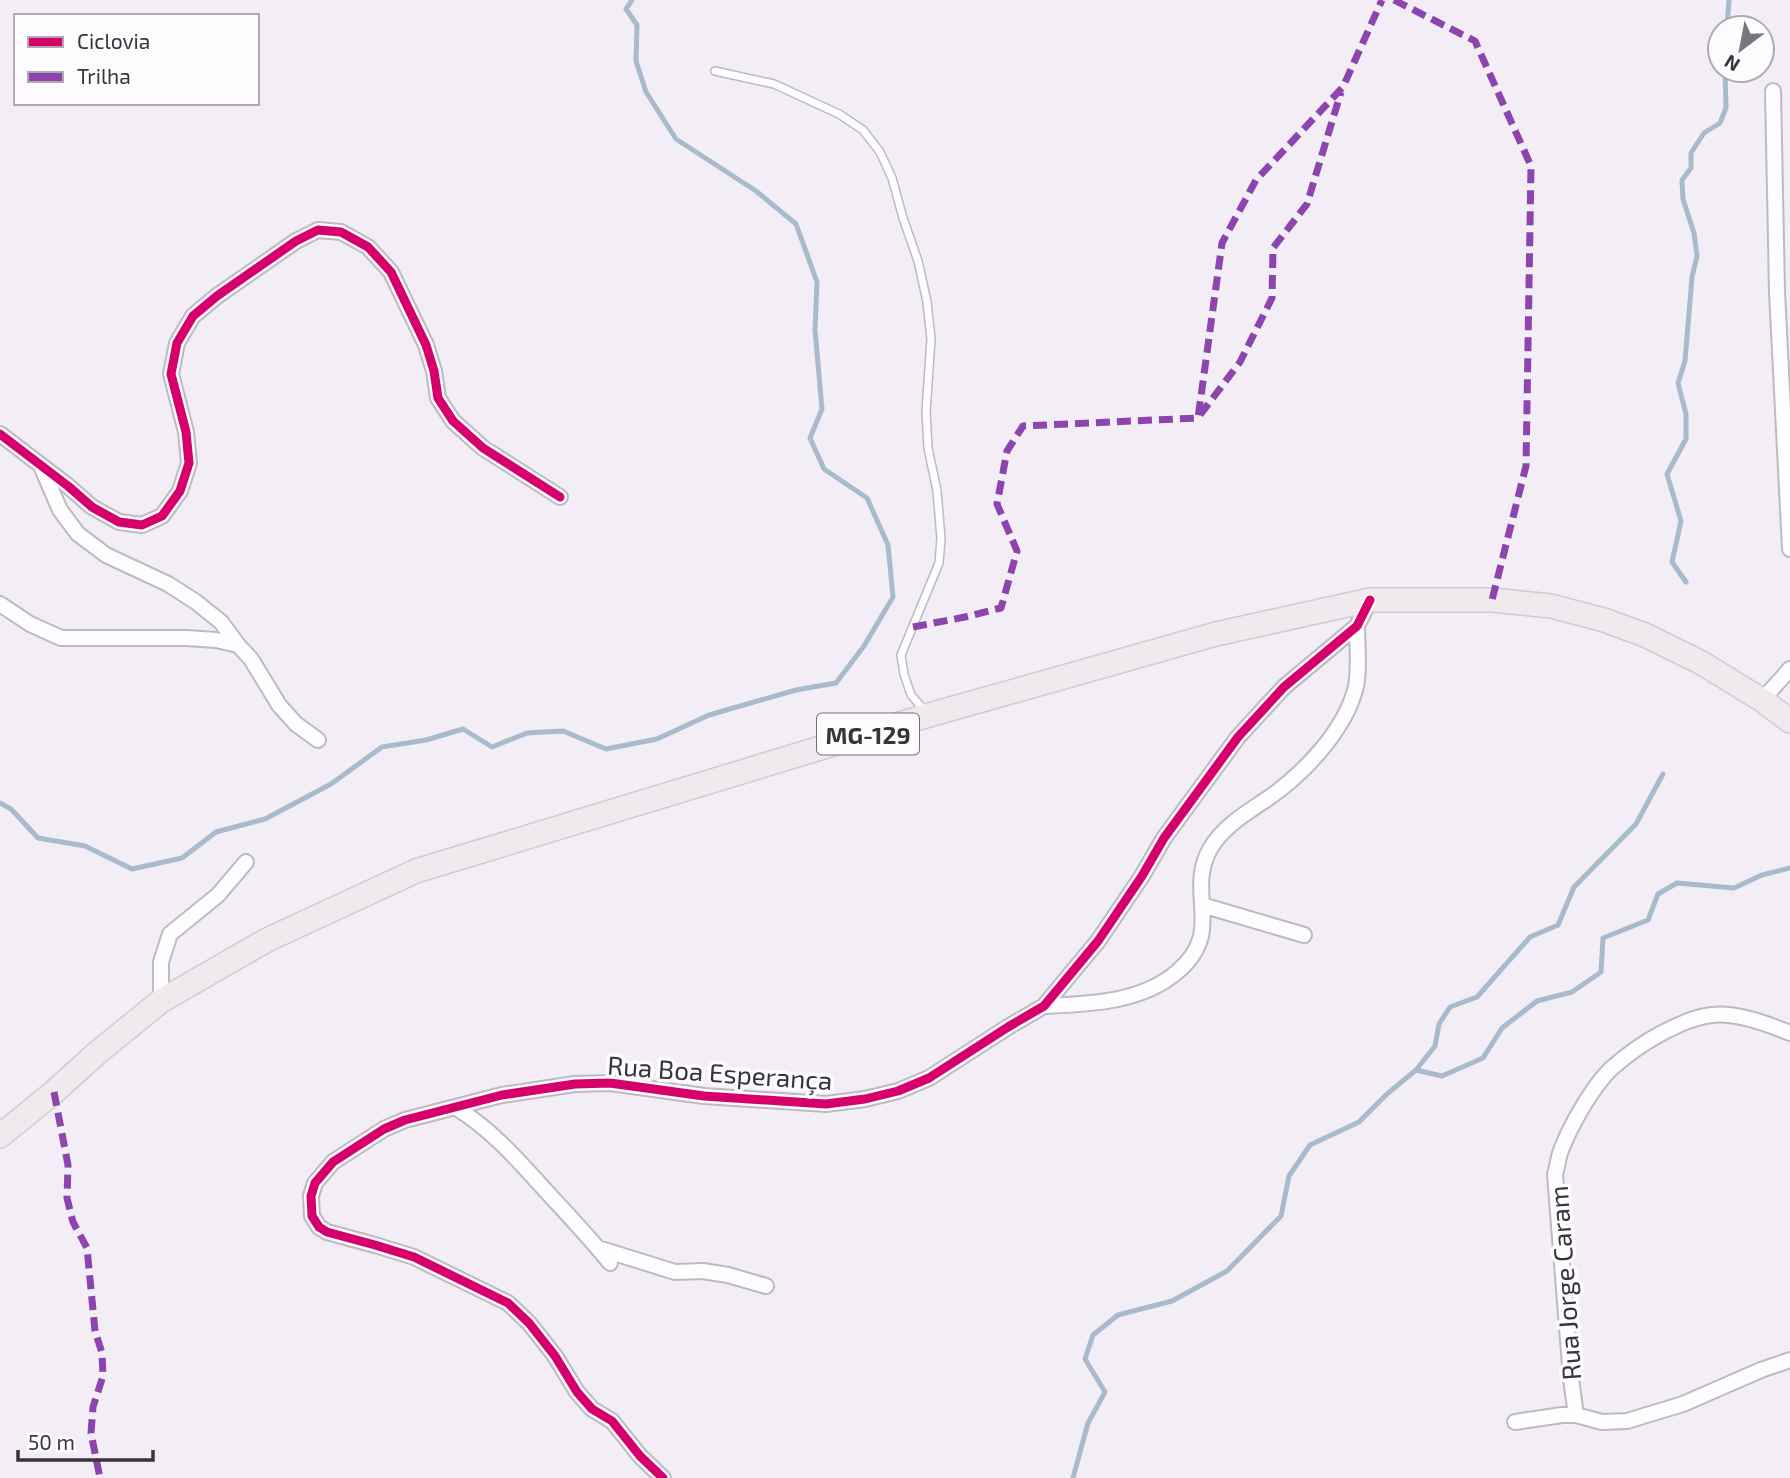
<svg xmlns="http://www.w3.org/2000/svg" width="1790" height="1478" viewBox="0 0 1790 1478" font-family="'Exo 2',sans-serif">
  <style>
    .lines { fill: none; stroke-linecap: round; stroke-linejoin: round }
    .stream { stroke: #a9bacc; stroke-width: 5 }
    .lane-casing { stroke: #bebac0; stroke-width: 10 }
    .street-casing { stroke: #bebac0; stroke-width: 18 }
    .primary-casing { stroke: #cfccd1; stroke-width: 26 }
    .lane { stroke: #fdfcfe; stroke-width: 7 }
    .street { stroke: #fdfcfe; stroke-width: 14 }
    .primary { stroke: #f0e9ee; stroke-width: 23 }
    .quiet { stroke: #8e44ad; stroke-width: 7; stroke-dasharray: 14 7; stroke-linecap: butt }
    .cycleway-casing { stroke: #fdfbfe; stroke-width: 13 }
    .cycleway { stroke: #d6006c; stroke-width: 9 }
    .labels { text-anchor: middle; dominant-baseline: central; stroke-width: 7; stroke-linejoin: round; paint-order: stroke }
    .shield { fill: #fdfbfe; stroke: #727075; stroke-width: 2 }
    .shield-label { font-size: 24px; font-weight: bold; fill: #37343a }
    .street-label { font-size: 26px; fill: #37343a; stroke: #fdfbfe }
  </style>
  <rect width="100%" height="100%" fill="#f3eef6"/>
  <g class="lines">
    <path class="stream" d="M1727,28L1729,0
      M1686,582L1672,562L1681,521L1667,474L1686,439V414L1678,383L1685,361L1692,277L1697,256L1694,233L1683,199L1682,180L1691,168V153L1704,133L1720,123L1726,108L1725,70
      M0,803L11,809L38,838L85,846L132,869L182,858L216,832L265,819L331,784L382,747L426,740L463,729L492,747L527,733L563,731L606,749L657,739L709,715L796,690L836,683L864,646L893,597L888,545L867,498L824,469L810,438L822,409L815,330L817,282L796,224L756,191L676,139L646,92L636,61L637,25L626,9L632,0
      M1416,1070L1435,1046L1439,1024L1450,1007L1477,997L1530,937L1558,925L1574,887L1636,824L1663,774
      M1073,1478L1088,1423L1105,1392L1085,1359L1093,1335L1118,1315L1172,1301L1227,1271L1281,1216L1289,1176L1310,1145L1359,1122L1387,1094L1416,1070L1442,1076L1483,1058L1502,1028L1537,1001L1572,992L1601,972L1603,938L1648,920L1658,894L1677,883L1734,888L1762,875L1790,868"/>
    <defs>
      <path id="lane" d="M715,71L774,84L839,114L863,130L880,152L892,178L903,218L918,261L927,302L931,339L926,412L928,448L937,491L941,538L939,563L901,655L904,674L911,695L926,712"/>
      <path id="street" d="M1773,91L1777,292L1790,549
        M0,434L68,486L92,507L119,522L142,525L162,516L180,491L189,463L186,432L171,374L177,343L193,316L217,296L296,241L318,230L341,232L368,247L391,272L426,345L434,371L438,398L453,421L483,448L560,497
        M41,466L60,510L78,534L106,555L168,584L196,602L221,622L238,645
        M0,604L30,624L61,638H187L216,640L238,645L251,659L279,705L296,724L318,740
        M1762,700L1790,669
        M1202,905L1304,935
        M161,1001V962L170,934L218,895L246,862
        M1044,1006C1088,1004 1141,1003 1177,972C1226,931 1185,894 1210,849C1223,826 1248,812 1270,797C1304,773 1344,731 1355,690C1360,674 1357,644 1357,626
        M455,1107C491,1129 518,1160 546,1191C568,1215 590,1238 610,1263
        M598,1248L675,1272L703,1271L728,1275L766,1286
        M1576,1415L1571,1379L1555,1174C1557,1168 1558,1160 1560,1153C1569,1128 1593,1085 1613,1067C1628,1054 1645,1042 1662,1033C1678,1025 1694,1017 1712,1015C1736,1012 1768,1024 1790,1033
        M1515,1422L1562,1415H1576L1602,1422L1627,1421L1683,1404L1761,1370L1790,1360
        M663,1478L640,1456L612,1421L592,1409L577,1392L555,1356L529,1323L508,1303L414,1257L375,1245L327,1232L319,1227L312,1216L311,1196L315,1183L333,1162L384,1129L405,1120L502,1095L575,1084L610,1083L704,1096L826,1104L865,1099L898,1091L929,1078L1008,1027L1044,1006L1098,941L1142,876L1164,838L1238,737L1284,687L1357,626L1370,600"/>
      <path id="primary" d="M0,1136L54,1092L97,1053L161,1001L267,940L416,871L929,715L1216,634L1370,600H1492L1551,606L1604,620L1645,635L1700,662L1762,700L1790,721"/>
    </defs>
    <use href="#lane" class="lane-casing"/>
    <use href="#street" class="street-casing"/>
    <use href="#primary" class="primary-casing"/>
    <use href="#lane" class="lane"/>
    <use href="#street" class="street"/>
    <use href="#primary" class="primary"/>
    <path class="quiet" d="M1394,0L1475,41L1531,166L1526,466L1492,600
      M1200,415L1240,362L1272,298L1273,248L1307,204L1341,92
      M913,627L965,617L1001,608L1017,551L997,504L1007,451L1023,426L1198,418L1222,243L1256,180L1343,87L1382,0
      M54,1092L68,1165L67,1198L73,1222L87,1248L95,1331L102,1353L103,1376L93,1407L91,1433L100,1478"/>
    <defs>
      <path id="cycleway" d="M0,434L68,486L92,507L119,522L142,525L162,516L180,491L189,463L186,432L171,374L177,343L193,316L217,296L296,241L318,230L341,232L368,247L391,272L426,345L434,371L438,398L453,421L483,448L560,497
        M663,1478L640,1456L612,1421L592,1409L577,1392L555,1356L529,1323L508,1303L414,1257L375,1245L327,1232L319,1227L312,1216L311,1196L315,1183L333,1162L384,1129L405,1120L502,1095L575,1084L610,1083L704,1096L826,1104L865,1099L898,1091L929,1078L1008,1027L1044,1006L1098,941L1142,876L1164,838L1238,737L1284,687L1357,626L1370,600"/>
    </defs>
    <use href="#cycleway" class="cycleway-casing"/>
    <use href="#cycleway" class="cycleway"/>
  </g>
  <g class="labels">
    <rect class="shield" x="817" y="713.5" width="102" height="41" rx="5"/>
    <g class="shield-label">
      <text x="868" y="734">MG-129</text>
    </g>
    <g class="street-label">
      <text transform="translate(720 1072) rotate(4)">Rua Boa Esperança</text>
      <text transform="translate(1564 1283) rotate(-94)">Rua Jorge Caram</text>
    </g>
  </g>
  <rect x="14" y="14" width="245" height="91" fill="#fdfbfe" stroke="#aeabb0" stroke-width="2"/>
  <rect x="28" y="37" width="35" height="10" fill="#d6006c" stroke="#aeabb0" stroke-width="2"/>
  <text x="77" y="49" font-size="21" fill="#37343a">Ciclovia</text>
  <rect x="28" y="72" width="35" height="10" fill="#8e44ad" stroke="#aeabb0" stroke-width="2"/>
  <text x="77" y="84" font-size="21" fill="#37343a">Trilha</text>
  <g transform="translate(1741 49) rotate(212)"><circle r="33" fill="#fdfbfe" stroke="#aeabb0" stroke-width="2"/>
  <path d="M0-5L12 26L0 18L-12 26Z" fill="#79757c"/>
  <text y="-10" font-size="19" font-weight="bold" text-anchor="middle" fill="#37343a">N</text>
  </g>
  <path d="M18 1450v10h135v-10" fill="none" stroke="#37343a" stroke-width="3.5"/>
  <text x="28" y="1450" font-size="21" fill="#37343a" stroke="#fdfbfe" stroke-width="5" paint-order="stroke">50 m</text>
</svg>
